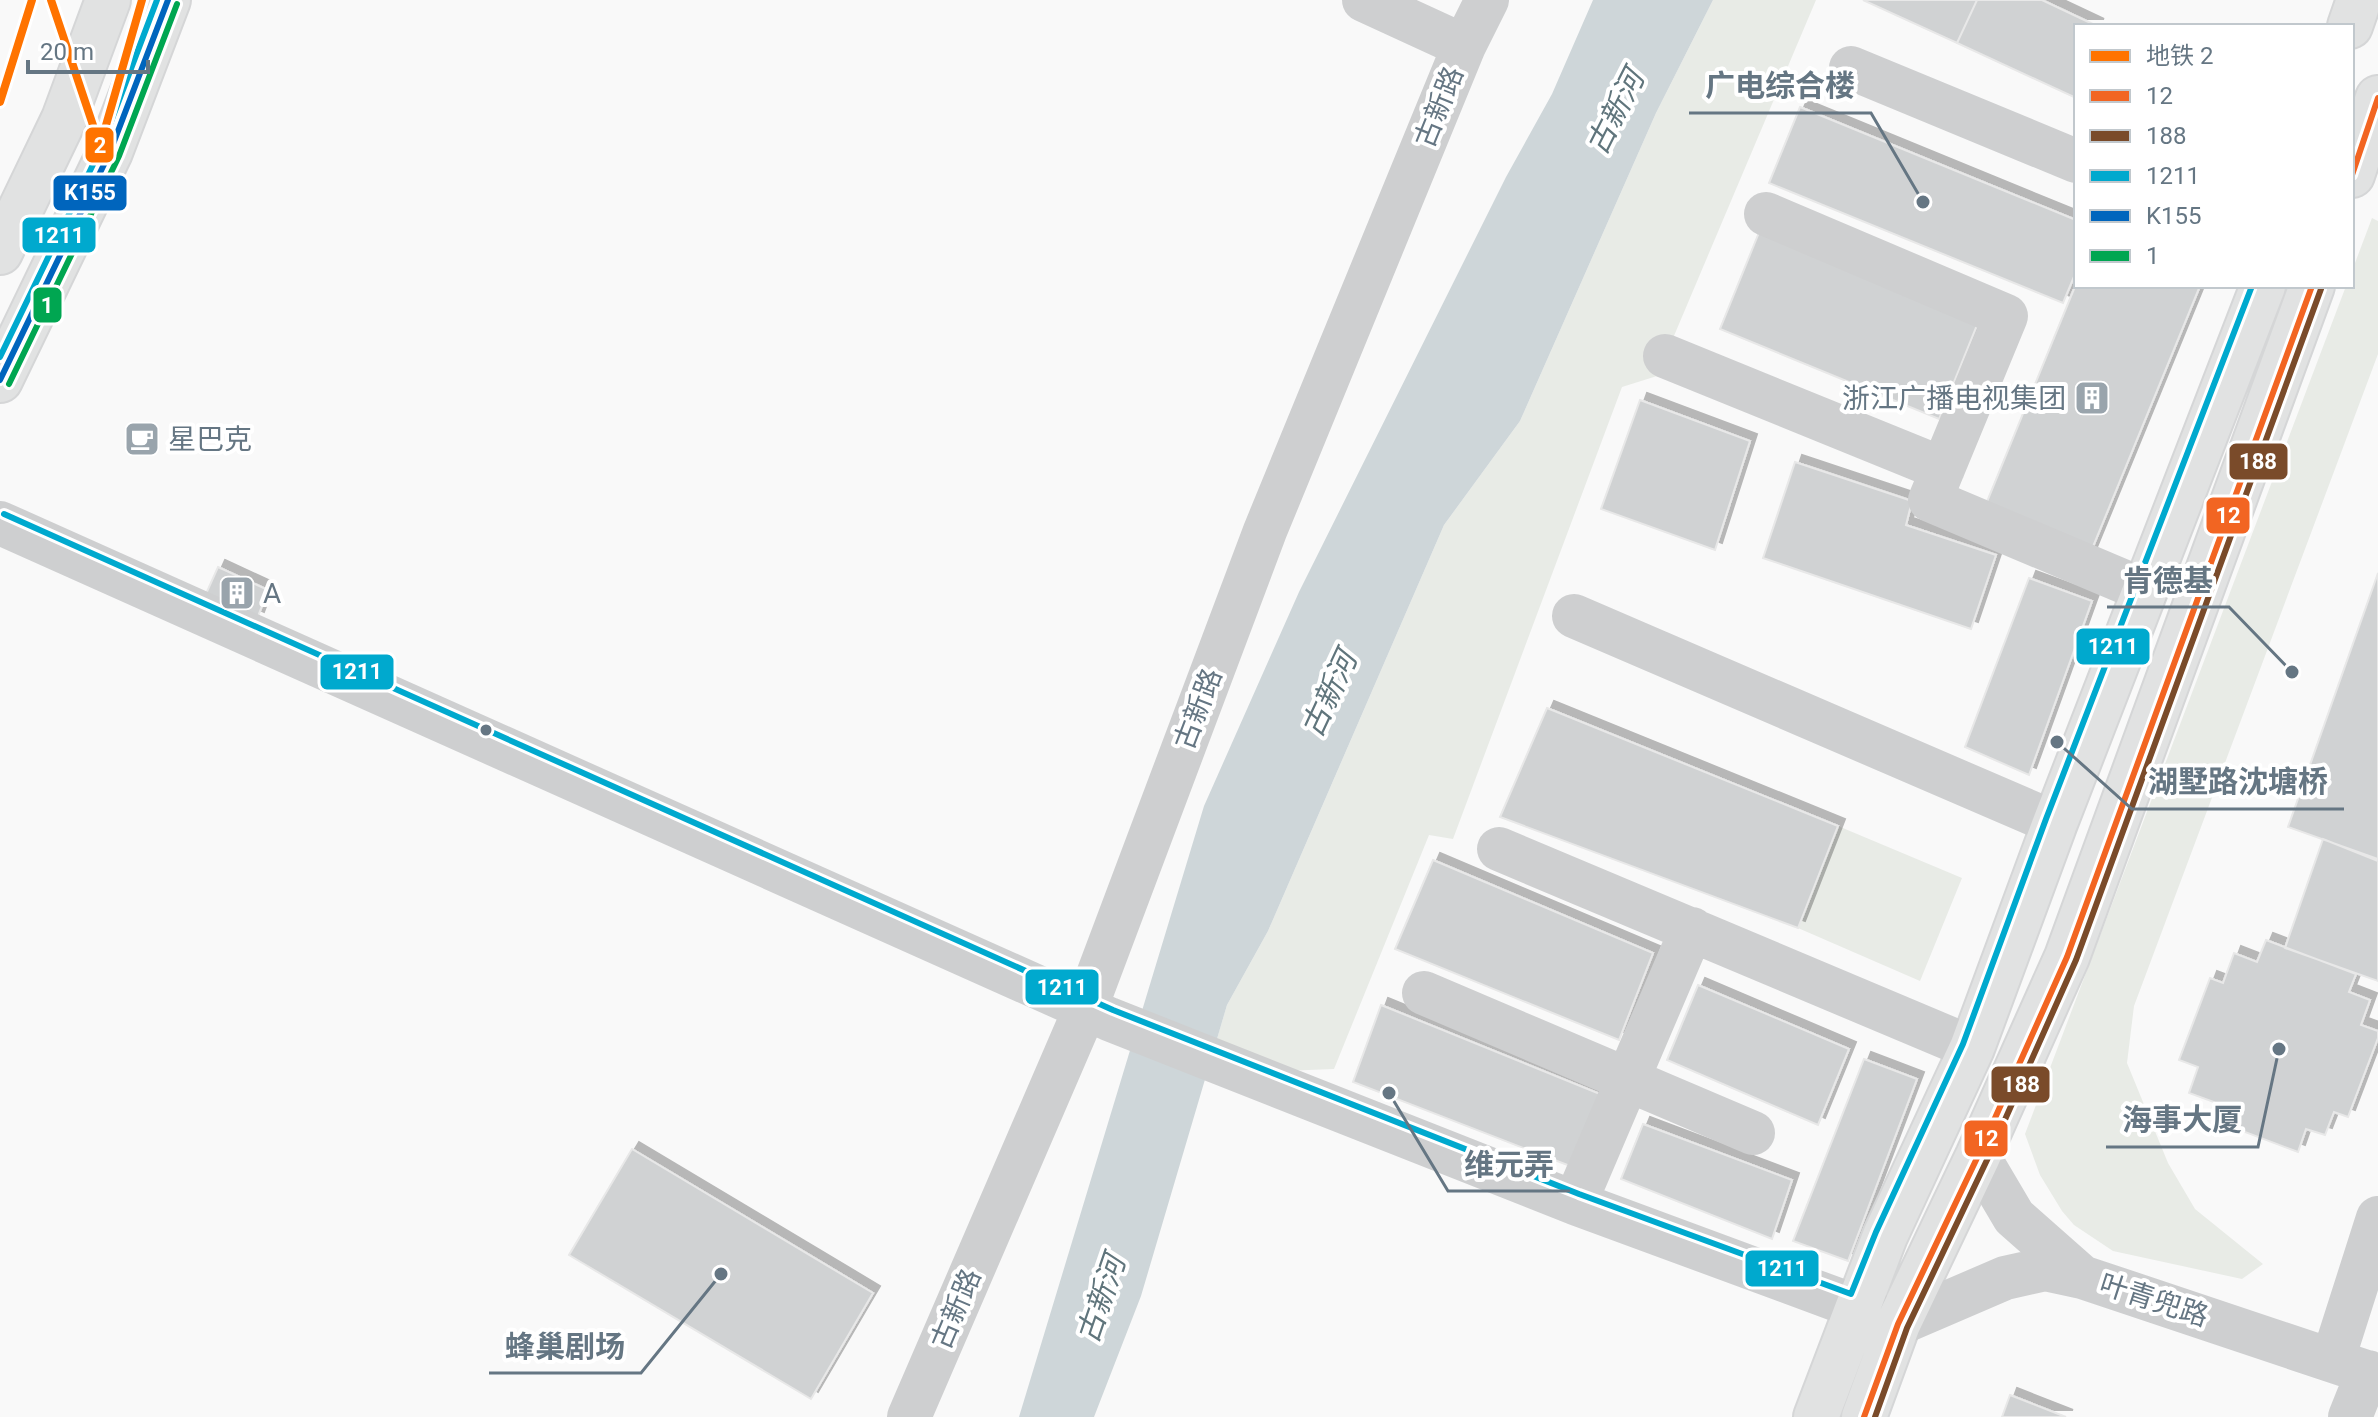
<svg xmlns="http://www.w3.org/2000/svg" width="2378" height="1417" viewBox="0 0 2378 1417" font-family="Roboto,'Noto Sans SC',sans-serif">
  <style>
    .green { fill: #e8ebe6 }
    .water { fill: #ced6d9 }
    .building { fill: #d0d2d3; stroke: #e8e8e8; stroke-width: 2; filter: url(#shadow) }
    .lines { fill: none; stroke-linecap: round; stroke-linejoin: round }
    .major-casing { stroke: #d5d6d7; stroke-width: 48 }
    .minor { stroke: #cecfd0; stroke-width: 44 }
    .major { stroke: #e1e2e2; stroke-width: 44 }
    .bus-1-casing { stroke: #fff; stroke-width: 12 }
    .bus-2-casing { stroke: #fff; stroke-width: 12 }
    .bus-3-casing { stroke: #fff; stroke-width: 12 }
    .bus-4-casing { stroke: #fff; stroke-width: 12 }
    .bus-5-casing { stroke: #fff; stroke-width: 12 }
    .bus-1 { stroke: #f26522; stroke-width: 6 }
    .bus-2 { stroke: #7a4b2a; stroke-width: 6 }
    .bus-3 { stroke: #00a9ce; stroke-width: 6 }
    .bus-4 { stroke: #0065bd; stroke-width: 6 }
    .bus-5 { stroke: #00a651; stroke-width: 6 }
    .metro-1-casing { stroke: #fff; stroke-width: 14 }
    .metro-1 { stroke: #ff7300; stroke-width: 8 }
    .bus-dot { fill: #657683; stroke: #fff; stroke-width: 3 }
    .labels { text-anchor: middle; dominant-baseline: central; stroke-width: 8; stroke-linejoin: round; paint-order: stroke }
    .street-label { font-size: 28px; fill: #657683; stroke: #fff }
    .poi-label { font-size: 28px; fill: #657683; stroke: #fff; text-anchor: start }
    .water-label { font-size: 30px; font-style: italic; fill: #60757c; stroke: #fff }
    .leader { fill: none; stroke: #657683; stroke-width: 3 }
    .callout-dot { fill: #657683; stroke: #fff; stroke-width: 3 }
    .callout-label { font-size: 30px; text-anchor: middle; font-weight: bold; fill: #657683; stroke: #fff; stroke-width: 8; stroke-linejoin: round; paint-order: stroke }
    .line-badge { stroke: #fff; stroke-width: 3 }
    .badge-label { font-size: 22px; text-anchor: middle; font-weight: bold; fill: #fff }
  </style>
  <defs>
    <filter id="shadow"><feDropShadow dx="7" dy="-7" stdDeviation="0" flood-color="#0004"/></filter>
  </defs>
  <rect width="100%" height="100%" fill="#f9f9f9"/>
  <path class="green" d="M1713,0H1816L1657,376L1622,387L1453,839L1429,835L1334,1069L1283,1071L1216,1042L1227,1005L1268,931L1444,525L1520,421L1656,113Z
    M2372,218L2378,221V354L2134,1006L2127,1063L2168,1163L2195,1209L2263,1264L2242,1279L2113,1251L2074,1225L2062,1211L2040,1175L2025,1134L2346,286H2352V271Z
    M1838,826L1962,878L1920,981L1798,928Z"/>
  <path class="water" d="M1593,0H1713L1656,113L1520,421L1444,525L1268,931L1227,1005L1141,1296L1094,1417H1019L1204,806L1299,592L1506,177L1552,94Z"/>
  <path class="building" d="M1863,0H1977L1957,43Z
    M1977,0H2042L2097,26H2076V98L1957,43Z
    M1800,107L2076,220V272L2063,303L1769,183Z
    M1760,230L1979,320L1939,419L1720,329Z
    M2076,284V286H2200L2090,554L1984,509Z
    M1640,400L1750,441L1715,550L1601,509Z
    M1795,462L1912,501L1906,525L1996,555L1971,629L1763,558Z
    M218,567L268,590L257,619L205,596Z
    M2378,573V859L2288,827Z
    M2029,578L2092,601L2029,775L1965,747Z
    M1547,708L1838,826L1798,928L1500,817Z
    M2323,839L2378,861V981L2285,948Z
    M1433,860L1653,953L1619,1040L1395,949Z
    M2266,940L2356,974L2349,992L2370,1000L2361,1025L2378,1031V1038L2348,1117L2334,1112L2325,1135L2306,1129L2298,1152L2208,1118L2214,1102L2189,1093L2198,1067L2179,1060L2210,978L2223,983L2234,953L2257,962Z
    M1698,985L1849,1049L1818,1125L1667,1060Z
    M1381,1005L1600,1094L1570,1166L1353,1082Z
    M1864,1059L1917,1079L1848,1261L1793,1241Z
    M1643,1124L1792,1180L1772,1239L1621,1179Z
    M632,1149L873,1293L811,1399L569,1255Z
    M2010,1395L2066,1417H2002Z"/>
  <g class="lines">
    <defs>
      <path id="major" d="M2350,26L2359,0
        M2352,175L2378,98
        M0,252L64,119L108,0
        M0,380L110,152L168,0
        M1816,1417L1885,1236L1972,1048L2055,823L2263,286
        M1864,1417L1898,1324L1978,1156L2067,957L2312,286"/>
    </defs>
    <use href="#major" class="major-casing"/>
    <path class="minor" d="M1364,0L1464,46
      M1851,68L2076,161
      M1766,214L2006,316L1930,500L2146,591
      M1665,356L1943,469
      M0,523L1109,1019L1575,1203L1857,1307L1898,1324L2005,1278L2045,1269L2082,1277
      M1574,616L2055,823
      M1499,849L1972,1048
      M1424,993L1753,1133
      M1978,1156L2014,1217L2082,1277L2378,1376
      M1575,1203L1692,929
      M2333,1359L2378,1218
      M909,1417L1086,1007L1265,531L1464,46L1487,0
      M2350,1417L2368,1372"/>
    <use href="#major" class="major"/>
    <defs>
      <path id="bus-1" d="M2352,175L2378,98
        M1864,1417L1898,1324L1978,1156L2067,957L2312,286"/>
      <path id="bus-2" d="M1875,1417L1907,1328L1987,1160L2076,960L2321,289"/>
      <path id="bus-3" d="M0,357L101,148L157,0
        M4,514L1113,1010L1579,1194L1851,1294L1876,1232L1963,1044L2046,819L2252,286"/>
      <path id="bus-4" d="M0,380L110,152L168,0"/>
      <path id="bus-5" d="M9,384L119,156L177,4"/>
    </defs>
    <use href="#bus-1" class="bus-1-casing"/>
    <use href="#bus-2" class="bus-2-casing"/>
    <use href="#bus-3" class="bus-3-casing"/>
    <use href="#bus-4" class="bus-4-casing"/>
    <use href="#bus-5" class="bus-5-casing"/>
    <use href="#bus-1" class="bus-1"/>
    <use href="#bus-2" class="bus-2"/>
    <use href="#bus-3" class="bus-3"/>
    <use href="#bus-4" class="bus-4"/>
    <use href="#bus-5" class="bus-5"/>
    <defs>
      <path id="metro-1" d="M51,0L100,146L142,0
        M0,102L32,0"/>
    </defs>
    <use href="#metro-1" class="metro-1-casing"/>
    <use href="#metro-1" class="metro-1"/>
  </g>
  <defs>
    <symbol id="building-square" viewBox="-11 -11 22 22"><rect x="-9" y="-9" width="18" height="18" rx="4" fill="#99a4ac" stroke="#fff"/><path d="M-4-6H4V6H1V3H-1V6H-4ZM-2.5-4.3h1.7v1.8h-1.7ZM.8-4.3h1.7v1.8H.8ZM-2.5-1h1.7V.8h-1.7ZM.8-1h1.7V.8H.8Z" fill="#fff"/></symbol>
    <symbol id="cafe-square" viewBox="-11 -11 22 22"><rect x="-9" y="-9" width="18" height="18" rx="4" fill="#99a4ac" stroke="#fff"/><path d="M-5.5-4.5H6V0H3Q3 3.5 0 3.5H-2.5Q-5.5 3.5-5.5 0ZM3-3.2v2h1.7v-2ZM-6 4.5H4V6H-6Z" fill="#fff"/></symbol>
  </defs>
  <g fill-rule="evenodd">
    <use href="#building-square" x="2072" y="378" width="40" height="40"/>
    <use href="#cafe-square" x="122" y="419" width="40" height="40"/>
    <use href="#building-square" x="217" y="573" width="40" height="40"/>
  </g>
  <circle class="bus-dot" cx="486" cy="730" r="7"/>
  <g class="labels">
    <g class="street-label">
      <text transform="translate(1439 107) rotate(-68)">古新路</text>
      <text transform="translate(1198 709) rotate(-69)">古新路</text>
      <text transform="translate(2154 1300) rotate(18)">叶青兜路</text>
      <text transform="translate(956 1309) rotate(-67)">古新路</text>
    </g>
    <g class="poi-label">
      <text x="2066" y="398" text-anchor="end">浙江广播电视集团</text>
      <text x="168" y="439">星巴克</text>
      <text x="263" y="593">A</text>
    </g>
    <g class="water-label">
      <text transform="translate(1615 112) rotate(-63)">古新河</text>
      <text transform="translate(1329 694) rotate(-65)">古新河</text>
      <text transform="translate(1101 1299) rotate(-71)">古新河</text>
    </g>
  </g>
  <path class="leader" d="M1923 202L1871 113H1689M2292 672L2229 607H2107M2057 742L2132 809H2344M2279 1049L2258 1147H2106M1389 1093L1448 1191H1570M721 1274L641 1373H489"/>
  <g class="callout-dot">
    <circle cx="1923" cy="202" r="8"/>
    <circle cx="2292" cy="672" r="8"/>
    <circle cx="2057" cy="742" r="8"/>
    <circle cx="2279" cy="1049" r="8"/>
    <circle cx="1389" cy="1093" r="8"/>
    <circle cx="721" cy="1274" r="8"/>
  </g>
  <g class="callout-label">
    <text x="1780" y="96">广电综合楼</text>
    <text x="2168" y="591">肯德基</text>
    <text x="2238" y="792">湖墅路沈塘桥</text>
    <text x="2182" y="1130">海事大厦</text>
    <text x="1509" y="1175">维元弄</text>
    <text x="565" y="1357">蜂巢剧场</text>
  </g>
  <g class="line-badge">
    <rect x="84" y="126" width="31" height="38" rx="8" fill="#ff7300"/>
    <rect x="52" y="174" width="76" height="38" rx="8" fill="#0065bd"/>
    <rect x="21" y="216" width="76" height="38" rx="8" fill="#00a9ce"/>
    <rect x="32" y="286" width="31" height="38" rx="8" fill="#00a651"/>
    <rect x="2228" y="442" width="61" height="39" rx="8" fill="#7a4b2a"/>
    <rect x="2205" y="496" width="46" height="39" rx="8" fill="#f26522"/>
    <rect x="2075" y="627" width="76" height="39" rx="8" fill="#00a9ce"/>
    <rect x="319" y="653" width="76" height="38" rx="8" fill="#00a9ce"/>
    <rect x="1024" y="968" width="76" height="38" rx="8" fill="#00a9ce"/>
    <rect x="1990" y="1065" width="61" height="39" rx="8" fill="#7a4b2a"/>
    <rect x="1963" y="1119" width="46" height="39" rx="8" fill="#f26522"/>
    <rect x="1744" y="1249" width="76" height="39" rx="8" fill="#00a9ce"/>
  </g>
  <g class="badge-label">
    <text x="100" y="153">2</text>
    <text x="90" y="200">K155</text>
    <text x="59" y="243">1211</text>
    <text x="47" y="313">1</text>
    <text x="2258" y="469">188</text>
    <text x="2228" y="523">12</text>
    <text x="2113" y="654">1211</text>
    <text x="357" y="679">1211</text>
    <text x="1062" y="995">1211</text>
    <text x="2021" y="1092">188</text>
    <text x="1986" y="1146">12</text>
    <text x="1782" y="1276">1211</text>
  </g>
  <rect x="2074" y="24" width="280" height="264" fill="#ffffff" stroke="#c1c8cd" stroke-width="2"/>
  <rect x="2090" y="50" width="40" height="12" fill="#ff7300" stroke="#c1c8cd" stroke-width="2"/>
  <text x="2146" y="64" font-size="24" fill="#657683">地铁 2</text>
  <rect x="2090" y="90" width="40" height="12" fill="#f26522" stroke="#c1c8cd" stroke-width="2"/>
  <text x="2146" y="104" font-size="24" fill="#657683">12</text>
  <rect x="2090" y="130" width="40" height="12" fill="#7a4b2a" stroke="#c1c8cd" stroke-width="2"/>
  <text x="2146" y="144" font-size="24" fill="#657683">188</text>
  <rect x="2090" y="170" width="40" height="12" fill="#00a9ce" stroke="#c1c8cd" stroke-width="2"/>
  <text x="2146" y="184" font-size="24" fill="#657683">1211</text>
  <rect x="2090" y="210" width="40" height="12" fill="#0065bd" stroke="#c1c8cd" stroke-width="2"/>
  <text x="2146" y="224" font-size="24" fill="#657683">K155</text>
  <rect x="2090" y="250" width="40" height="12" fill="#00a651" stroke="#c1c8cd" stroke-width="2"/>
  <text x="2146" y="264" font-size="24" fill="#657683">1</text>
  <path d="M28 60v12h120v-12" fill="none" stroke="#657683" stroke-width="4"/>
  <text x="40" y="60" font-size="24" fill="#657683" stroke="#ffffff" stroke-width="6" paint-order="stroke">20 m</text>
</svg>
